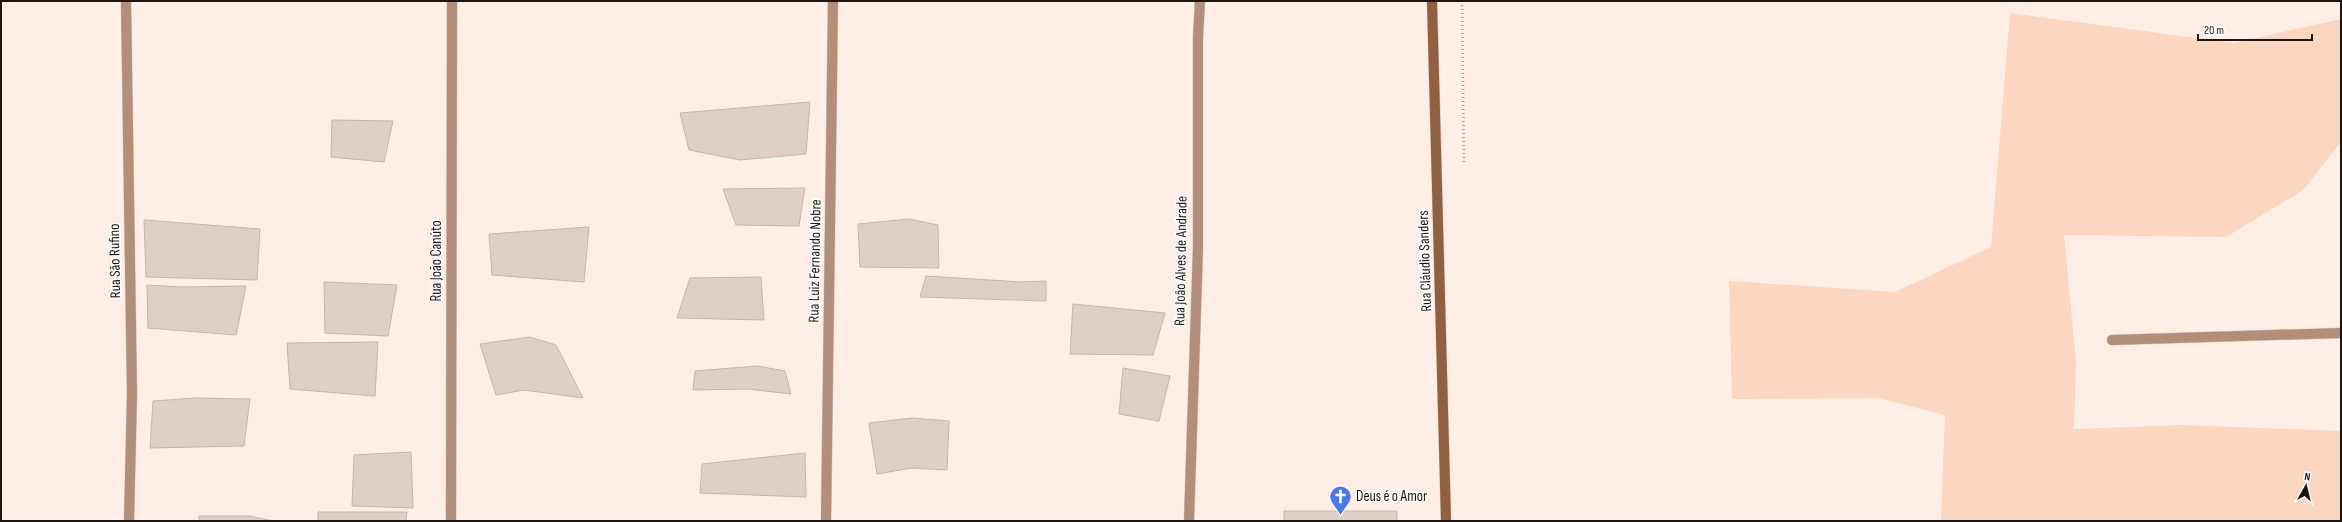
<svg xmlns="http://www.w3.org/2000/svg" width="2342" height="522" viewBox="0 0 2342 522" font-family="'Sofia Sans Condensed',sans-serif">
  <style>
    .green { fill: #fbd6c1 }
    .building { fill: #dfcfc7; stroke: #c4b5ad }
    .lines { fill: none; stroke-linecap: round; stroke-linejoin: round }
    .lane-casing { stroke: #dacbc3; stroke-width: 11 }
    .street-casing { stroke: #dacbc3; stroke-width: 11 }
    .secondary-casing { stroke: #dacbc3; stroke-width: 11 }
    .path { stroke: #a69b94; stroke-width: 2.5; stroke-dasharray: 1 3; stroke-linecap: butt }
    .lane { stroke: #b28f7b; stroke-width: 10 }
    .street { stroke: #b28f7b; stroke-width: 10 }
    .secondary { stroke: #906042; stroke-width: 10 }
    .labels { text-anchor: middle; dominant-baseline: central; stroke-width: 3; stroke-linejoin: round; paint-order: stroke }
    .street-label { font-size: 15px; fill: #1a1512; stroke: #fff }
    .poi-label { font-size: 15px; fill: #1a1512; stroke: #fff; text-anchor: start }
  </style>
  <rect width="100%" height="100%" fill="#feeee5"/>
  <path class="green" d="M2010,13L2234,43L2341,19V142L2303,190L2226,237L2064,235L2076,362L2074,429L2181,425L2341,431V521H1941L1945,415L1878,398L1732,399L1729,281L1895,292L1991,247Z"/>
  <path class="building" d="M810,102L806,154L740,160L689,150L680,113Z
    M332,120L393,121L384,162L331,157Z
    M805,188L799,226L736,225L723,189Z
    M909,219L938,225L939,268L860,267L858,224Z
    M144,220L260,229L257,280L146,277Z
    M589,227L584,282L492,275L489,234Z
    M926,276L1021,282L1046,281V301L920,297Z
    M761,277L764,320L677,318L690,278Z
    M324,282L397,285L388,336L325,333Z
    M147,285L181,287L246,286L236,335L148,328Z
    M1073,304L1165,313L1153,355L1070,354Z
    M530,337L556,345L583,398L524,390L496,395L480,344Z
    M378,342L375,396L290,389L287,343Z
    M757,366L785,371L791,394L748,389L693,390L695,371Z
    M1123,368L1170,376L1159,421L1119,414Z
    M196,398L250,399L244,446L150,448L153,401Z
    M912,418L949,421L947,470L911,468L877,474L869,423Z
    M411,452L413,508L352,506L354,455Z
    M805,453L806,497L700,493L702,464Z
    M1284,511H1397V521H1284Z
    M318,512H407L406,521H318Z
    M199,516H249L274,521H199Z"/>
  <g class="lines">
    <defs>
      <path id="lane" d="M2112,340L2341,333"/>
      <path id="street" d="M126,1L132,394L129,521
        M451,521L452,1
        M826,521L833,1
        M1189,521L1198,247V37L1200,1"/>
      <path id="secondary" d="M1432,1L1446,521"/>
    </defs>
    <use href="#lane" class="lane-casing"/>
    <use href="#street" class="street-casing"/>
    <use href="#secondary" class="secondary-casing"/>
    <path class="path" d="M1462,1L1464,164"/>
    <use href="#lane" class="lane"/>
    <use href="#street" class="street"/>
    <use href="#secondary" class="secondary"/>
  </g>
  <defs>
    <symbol id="church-pin" viewBox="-11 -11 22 30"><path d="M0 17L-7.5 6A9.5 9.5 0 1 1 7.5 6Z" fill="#4a77e9" stroke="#fff"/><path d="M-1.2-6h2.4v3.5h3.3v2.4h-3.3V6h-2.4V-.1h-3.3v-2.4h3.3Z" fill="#fff"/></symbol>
  </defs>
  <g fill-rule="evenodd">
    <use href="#church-pin" x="1328" y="484" width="25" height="34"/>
  </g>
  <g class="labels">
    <g class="street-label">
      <text transform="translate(115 261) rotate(-91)">Rua São Rufino</text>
      <text transform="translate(436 261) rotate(-90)">Rua João Canúto</text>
      <text transform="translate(815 261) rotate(-89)">Rua Luiz Fernando Nobre</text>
      <text transform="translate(1181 261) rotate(-89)">Rua João Alves de Andrade</text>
      <text transform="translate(1425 261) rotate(-92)">Rua Cláudio Sanders</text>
    </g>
    <g class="poi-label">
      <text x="1356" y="496">Deus é o Amor</text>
    </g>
  </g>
  <rect width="2342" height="522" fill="none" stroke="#1a1512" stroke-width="4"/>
  <g transform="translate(2306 486) rotate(8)" stroke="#ffffff" stroke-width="3" paint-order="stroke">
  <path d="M0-3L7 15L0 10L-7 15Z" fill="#1a1512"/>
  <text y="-6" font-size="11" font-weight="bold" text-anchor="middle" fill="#1a1512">N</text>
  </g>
  <path d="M2198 34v6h114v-6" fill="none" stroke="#1a1512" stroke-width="2"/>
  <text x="2204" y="34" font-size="12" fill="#1a1512" stroke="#ffffff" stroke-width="3" paint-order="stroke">20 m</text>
</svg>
